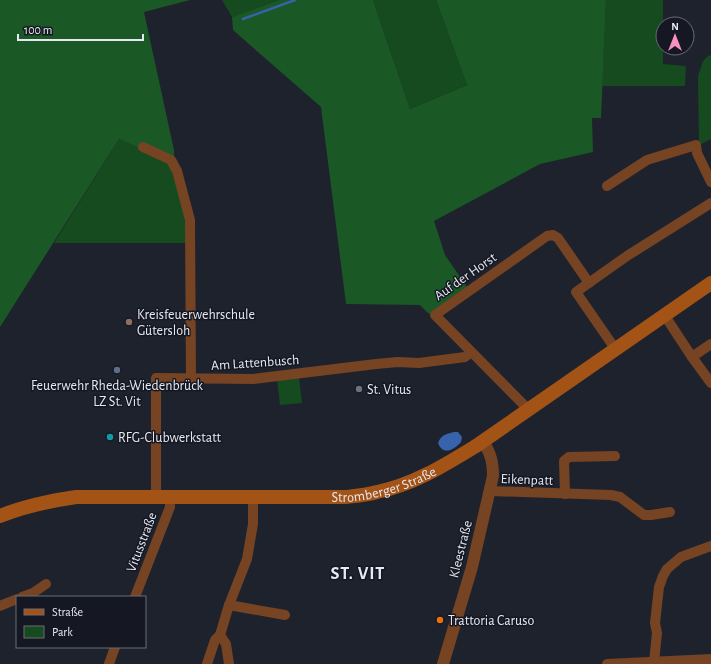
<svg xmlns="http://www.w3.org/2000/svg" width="711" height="664" font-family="'Alegreya Sans',sans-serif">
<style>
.green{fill:#154b1f}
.forest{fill:#1a5826}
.water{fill:#3763ac}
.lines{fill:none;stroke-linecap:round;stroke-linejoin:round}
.stream{stroke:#3763ac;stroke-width:2.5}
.minor{stroke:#764323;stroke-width:10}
.tertiary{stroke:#764323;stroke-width:12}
.secondary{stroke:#a45317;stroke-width:14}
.education-dot{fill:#8d6e63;stroke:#151823;stroke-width:1.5}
.service-dot{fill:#5c6f8a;stroke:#151823;stroke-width:1.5}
.worship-dot{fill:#6b7280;stroke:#151823;stroke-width:1.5}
.culture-dot{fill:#0f9aa8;stroke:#151823;stroke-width:1.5}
.food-dot{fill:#e8710a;stroke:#151823;stroke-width:1.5}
.labels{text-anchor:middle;stroke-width:3;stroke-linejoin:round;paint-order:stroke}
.street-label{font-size:14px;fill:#e6e9f1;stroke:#151823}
.poi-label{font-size:14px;fill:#e6e9f1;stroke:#151823;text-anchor:start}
.district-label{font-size:18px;font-weight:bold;letter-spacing:1px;fill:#e6e9f1;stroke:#151823}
</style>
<rect width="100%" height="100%" fill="#1e222d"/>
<g class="green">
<path d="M 222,0 L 279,0 L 232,17 Z"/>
<path d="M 373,0 L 436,0 L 467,85 L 410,109 Z"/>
<path d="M 606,0 L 663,0 L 663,64 L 686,66 L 685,86 L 602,86 Z"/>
<path d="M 711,55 L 711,139 L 699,145 L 698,76 L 703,61 L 708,56 Z"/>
<path d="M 119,139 L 169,162 L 187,222 L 187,243 L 54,243 Z"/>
<path d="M 299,377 L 302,403 L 280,405 L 277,379 Z"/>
</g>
<g class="forest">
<path d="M 0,0 L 190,0 L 144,12 L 174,150 L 174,171 L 169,162 L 119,139 L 0,327 Z"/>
<path d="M 279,0 L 373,0 L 410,109 L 467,85 L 436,0 L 606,0 L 601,118 L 592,118 L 593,152 L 540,164 L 434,221 L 445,255 L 467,287 L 429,314 L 420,305 L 346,304 L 321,107 L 233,30 L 232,17 Z"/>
</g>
<path class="water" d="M 454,432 L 458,432 L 462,437 L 461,442 C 454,450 443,456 438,443 C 441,435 446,434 454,432 Z"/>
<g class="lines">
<path class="stream" d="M 243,19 L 295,0"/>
<g class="minor">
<path d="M 143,147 L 171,160 L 177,171 L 190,220 L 191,379"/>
<path d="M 607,186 L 647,160 L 696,145 L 697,153 L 711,182"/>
<path d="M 665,316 L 692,357 L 711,383"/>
<path d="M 616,350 L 576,292 L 627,256 L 711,203"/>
<path d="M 692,357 L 711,344"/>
<path d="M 529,410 L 435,315 L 547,236 L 553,235 L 558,238 L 589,283"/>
<path d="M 490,491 L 611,495 L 620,497 L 644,515 L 651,515 L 670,512"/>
<path d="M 565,494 L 564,461 L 569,457 L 615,456"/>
<path d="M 156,497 L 156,378 L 253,379 L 376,364 L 398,362 L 419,363 L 465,357 L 471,352"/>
<path d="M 22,597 L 33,593 L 46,584"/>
<path d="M 135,597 L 170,507 L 170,497"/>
<path d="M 229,605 L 285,615"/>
<path d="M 0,606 L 17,599"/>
<path d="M 220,635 L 226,644 L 229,664"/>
<path d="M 654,662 L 657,633 L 655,623 L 659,587 L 663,576 L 667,569 L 681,557 L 711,546"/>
<path d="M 109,664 L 115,647"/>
<path d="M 207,664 L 215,640 L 220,635 L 229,605 L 247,559 L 253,524 L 253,498"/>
<path d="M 607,664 L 711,659"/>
</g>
<path class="tertiary" d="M 443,664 L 472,567 L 493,476 C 493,463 491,453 483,442"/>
<path class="secondary" id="s1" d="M 0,516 C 25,506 49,501 76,497 L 346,497 C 356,496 367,495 377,492 C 413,485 445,465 476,446 L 711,283"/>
</g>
<circle class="education-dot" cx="129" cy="322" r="4"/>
<circle class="service-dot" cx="117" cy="370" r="4"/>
<circle class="worship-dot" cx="359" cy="389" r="4"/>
<circle class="culture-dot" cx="110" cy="437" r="4"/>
<circle class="food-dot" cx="440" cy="620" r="4"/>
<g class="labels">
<g class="street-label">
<text transform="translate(465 276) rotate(-35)" y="5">Auf der Horst</text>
<text transform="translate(255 362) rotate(-4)" y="5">Am Lattenbusch</text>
<text transform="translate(527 479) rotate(2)" y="5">Eikenpatt</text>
<text dy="5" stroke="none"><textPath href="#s1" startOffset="388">Stromberger Straße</textPath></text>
<text transform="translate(141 542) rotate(-69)" y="5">Vitusstraße</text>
<text transform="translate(460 549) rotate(-76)" y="5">Kleestraße</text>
</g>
<g class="poi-label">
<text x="137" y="319">Kreisfeuerwehrschule<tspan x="137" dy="16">Gütersloh</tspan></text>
<text x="117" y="390" text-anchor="middle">Feuerwehr Rheda-Wiedenbrück<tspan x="117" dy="16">LZ St. Vit</tspan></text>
<text x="367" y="394">St. Vitus</text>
<text x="118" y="442">RFG-Clubwerkstatt</text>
<text x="448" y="625">Trattoria Caruso</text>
</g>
<g class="district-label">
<text x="358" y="579">ST. VIT</text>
</g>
</g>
<rect x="16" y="596" width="130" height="52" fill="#151823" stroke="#696c75"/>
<rect x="24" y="609" width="20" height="6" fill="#a45317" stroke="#696c75"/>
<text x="52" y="616" font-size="12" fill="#e6e9f1">Straße</text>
<rect x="24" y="626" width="20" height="12" fill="#154b1f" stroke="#696c75"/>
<text x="52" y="636" font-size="12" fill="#e6e9f1">Park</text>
<g transform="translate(675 36)"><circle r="19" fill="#151823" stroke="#696c75"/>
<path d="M0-3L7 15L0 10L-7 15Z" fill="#fc8fc2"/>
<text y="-6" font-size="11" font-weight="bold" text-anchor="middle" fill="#e6e9f1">N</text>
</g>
<path d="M18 34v6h125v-6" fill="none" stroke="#e6e9f1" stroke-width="2"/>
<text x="24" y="34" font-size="12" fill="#e6e9f1" stroke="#151823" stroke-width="3" paint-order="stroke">100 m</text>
</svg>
